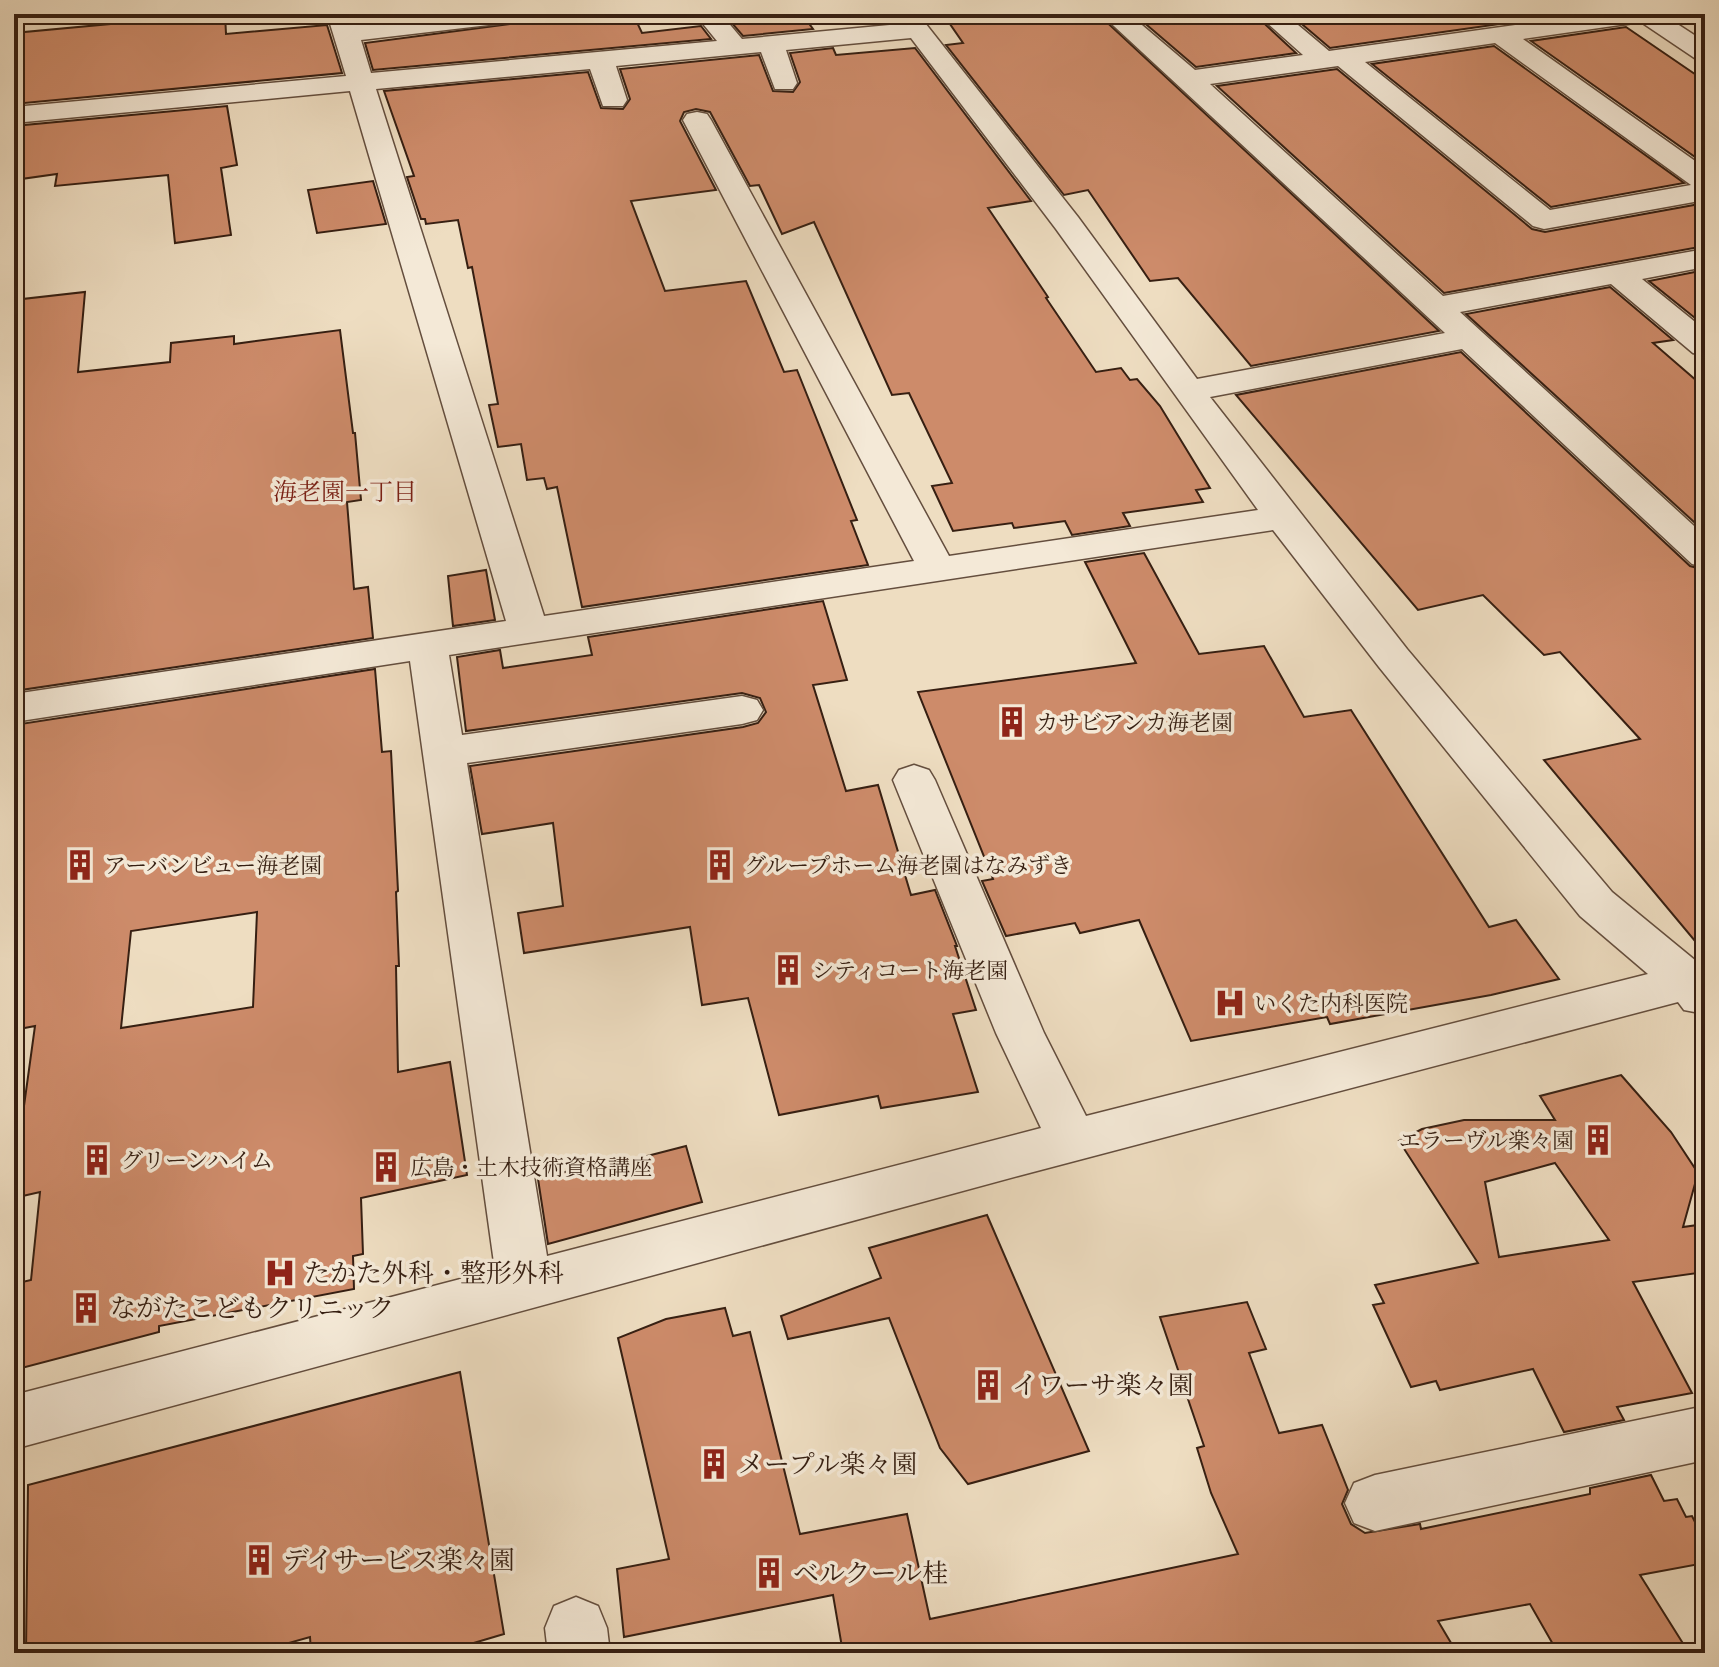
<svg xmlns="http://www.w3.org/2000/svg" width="1719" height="1667" font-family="'IM FELL French Canon','Noto Serif JP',serif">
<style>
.building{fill:#cd8b6a;stroke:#361f12;stroke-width:2;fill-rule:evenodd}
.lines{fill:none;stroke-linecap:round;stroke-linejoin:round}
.minor-casing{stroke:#644e3e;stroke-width:3}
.minor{fill:#f4e9d7;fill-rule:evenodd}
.labels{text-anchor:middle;stroke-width:7;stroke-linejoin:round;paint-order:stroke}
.poi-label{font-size:22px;fill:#361f12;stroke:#f4e9d7;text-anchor:start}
.neighbourhood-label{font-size:24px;fill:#7a1f14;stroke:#f4e9d7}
.near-poi-label{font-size:26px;fill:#361f12;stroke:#f4e9d7;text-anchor:start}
</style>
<rect width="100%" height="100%" fill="#eeddc1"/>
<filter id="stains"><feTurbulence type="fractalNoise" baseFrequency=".0025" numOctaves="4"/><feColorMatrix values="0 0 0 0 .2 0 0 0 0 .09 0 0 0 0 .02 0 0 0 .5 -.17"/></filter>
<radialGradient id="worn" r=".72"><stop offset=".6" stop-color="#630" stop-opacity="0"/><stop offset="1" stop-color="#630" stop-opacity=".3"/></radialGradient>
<g class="building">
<path d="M 165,14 L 225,14 L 226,34 L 327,25 L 342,73 L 14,104 L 14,33 L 164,19 Z"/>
<path d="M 586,14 L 633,14 L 642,33 L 701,26 L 711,39 L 373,70 L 365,43 Z"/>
<path d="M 793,14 L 802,14 L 813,29 L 743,36 L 731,22 Z"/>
<path d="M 1051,14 L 1098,14 L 1439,331 L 1251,366 L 1178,278 L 1150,281 L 1088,190 L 1064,195 L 946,45 L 963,43 L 950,24 Z"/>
<path d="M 1134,14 L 1254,14 L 1296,53 L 1196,67 Z"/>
<path d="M 1290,14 L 1571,14 L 1330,48 Z"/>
<path d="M 1626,27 L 1705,81 L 1705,164 L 1531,41 Z"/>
<path d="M 1494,46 L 1684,183 L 1551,207 L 1372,64 Z"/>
<path d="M 833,48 L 836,55 L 915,48 L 1031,201 L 988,208 L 1048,297 L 1046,298 L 1096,372 L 1121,368 L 1130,380 L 1137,379 L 1160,406 L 1210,488 L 1196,490 L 1203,502 L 1123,513 L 1130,526 L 1072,535 L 1065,521 L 1014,528 L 1012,523 L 953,531 L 932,486 L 952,483 L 909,393 L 892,395 L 814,222 L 782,234 L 759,185 L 750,186 L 710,112 L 696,109 L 684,112 L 680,121 L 716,190 L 631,201 L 665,291 L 746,281 L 784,372 L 797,370 L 857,520 L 851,521 L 868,565 L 582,607 L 557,487 L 547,489 L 544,478 L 527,480 L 521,444 L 498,447 L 489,405 L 498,404 L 472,267 L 468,268 L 458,220 L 426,224 L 425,219 L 421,219 L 407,177 L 414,176 L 384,91 L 588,72 L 601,108 L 623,109 L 630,99 L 620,69 L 759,55 L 773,91 L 793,92 L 800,82 L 790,53 Z"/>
<path d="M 1337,69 L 1532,229 L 1545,232 L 1705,203 L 1705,246 L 1444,293 L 1217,86 Z"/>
<path d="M 227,106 L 237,165 L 221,168 L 231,235 L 175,243 L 168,175 L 55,186 L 57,174 L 14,180 L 14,126 Z"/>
<path d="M 373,181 L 386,224 L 317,233 L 308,190 Z"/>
<path d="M 1705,270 L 1705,326 L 1649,281 Z"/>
<path d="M 1610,287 L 1673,340 L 1653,343 L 1705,388 L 1705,532 L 1466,314 Z"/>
<path d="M 85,292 L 78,372 L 170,362 L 171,343 L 234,336 L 234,344 L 340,330 L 353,433 L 355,433 L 361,500 L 347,502 L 354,589 L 368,587 L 373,638 L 14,691 L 14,300 Z"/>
<path d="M 1461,352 L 1690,566 L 1705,570 L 1705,953 L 1544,760 L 1640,739 L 1560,652 L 1544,655 L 1483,595 L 1418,610 L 1236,395 Z"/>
<path d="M 1144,553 L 1199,654 L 1264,646 L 1304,717 L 1351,710 L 1489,927 L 1516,920 L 1559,979 L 1491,995 L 1330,1024 L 1327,1017 L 1191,1041 L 1139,920 L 1080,933 L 1075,923 L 1006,936 L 982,881 L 993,879 L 918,692 L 1136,663 L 1085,562 Z"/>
<path d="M 486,570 L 495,620 L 453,626 L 448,576 Z"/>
<path d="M 823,601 L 847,680 L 813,685 L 846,791 L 878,785 L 911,895 L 935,890 L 957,946 L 955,946 L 976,1010 L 953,1014 L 978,1092 L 881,1108 L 878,1096 L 779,1115 L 748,998 L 702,1005 L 690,927 L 524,953 L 518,913 L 563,906 L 553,823 L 482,834 L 470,766 L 743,727 L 758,723 L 766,712 L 760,698 L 742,693 L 466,731 L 457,657 L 500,650 L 503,668 L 592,655 L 588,637 Z"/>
<path d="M 375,669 L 382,752 L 391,751 L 398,891 L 396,892 L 399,966 L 396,966 L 398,1072 L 450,1062 L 467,1175 L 361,1198 L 363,1254 L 353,1256 L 354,1289 L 159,1326 L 159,1332 L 14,1370 L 14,1284 L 31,1280 L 40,1192 L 14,1198 L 14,1136 L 20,1135 L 35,1026 L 14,1030 L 14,725 ZM 257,912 L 253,1007 L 121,1028 L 131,931 Z"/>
<path d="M 1621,1075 L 1671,1132 L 1698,1173 L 1683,1227 L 1705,1224 L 1705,1272 L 1633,1282 L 1692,1393 L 1617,1407 L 1624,1420 L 1564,1432 L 1533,1369 L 1440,1390 L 1436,1381 L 1411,1387 L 1373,1305 L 1384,1303 L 1375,1285 L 1478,1263 L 1399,1141 L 1422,1129 L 1464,1120 L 1555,1120 L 1540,1096 ZM 1555,1163 L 1609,1240 L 1499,1257 L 1485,1182 Z"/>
<path d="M 686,1146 L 702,1202 L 548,1244 L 538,1179 L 588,1166 L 589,1171 Z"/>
<path d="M 987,1215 L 1089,1451 L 968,1484 L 940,1448 L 889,1318 L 788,1339 L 781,1316 L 881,1278 L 869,1248 Z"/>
<path d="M 1247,1302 L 1266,1349 L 1249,1353 L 1279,1433 L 1322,1425 L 1348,1490 L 1342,1504 L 1351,1524 L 1365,1533 L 1420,1524 L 1421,1529 L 1590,1494 L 1590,1488 L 1651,1475 L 1664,1501 L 1677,1499 L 1686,1517 L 1692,1516 L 1705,1542 L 1705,1563 L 1640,1575 L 1689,1653 L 1558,1653 L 1530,1604 L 1438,1621 L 1457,1653 L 843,1653 L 833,1595 L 624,1637 L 617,1569 L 669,1559 L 618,1338 L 666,1319 L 725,1308 L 733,1336 L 750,1332 L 800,1534 L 907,1514 L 930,1619 L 1238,1554 L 1211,1493 L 1197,1448 L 1204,1446 L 1160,1317 Z"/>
<path d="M 460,1372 L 504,1634 L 440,1653 L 311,1653 L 310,1637 L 253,1653 L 26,1653 L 28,1485 Z"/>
</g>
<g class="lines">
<defs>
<g id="minor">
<path d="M 327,14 L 353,14 L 356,25 L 451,14 L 528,14 L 524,19 L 515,22 L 361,40 L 371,73 L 717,41 L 695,14 L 721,14 L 742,39 L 900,24 L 892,14 L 918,14 L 1078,217 L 1197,379 L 1445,333 L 1101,14 L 1129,14 L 1195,70 L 1303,55 L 1257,14 L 1285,14 L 1329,51 L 1593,14 L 1662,14 L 1705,42 L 1705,61 L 1696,59 L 1641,22 L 1523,39 L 1705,168 L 1705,200 L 1544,229 L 1533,226 L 1338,66 L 1210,84 L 1443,296 L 1705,249 L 1705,267 L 1642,279 L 1705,330 L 1705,356 L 1693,353 L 1611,284 L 1460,312 L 1705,536 L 1705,567 L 1692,564 L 1462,349 L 1210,397 L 1407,649 L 1612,892 L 1696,961 L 1705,959 L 1705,1014 L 1684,1010 L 1678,1002 L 1018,1176 L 14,1449 L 14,1395 L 495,1270 L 410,661 L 14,722 L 14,694 L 506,621 L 350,91 L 14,123 L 14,107 L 346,76 ZM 911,38 L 1056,229 L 1258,510 L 949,556 L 711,120 L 707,114 L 697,112 L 687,114 L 683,120 L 914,561 L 544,616 L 376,89 L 590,69 L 603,106 L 623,106 L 627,100 L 616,66 L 761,52 L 775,89 L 793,89 L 797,83 L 786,50 ZM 1495,43 L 1691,185 L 1550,210 L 1365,62 ZM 1273,530 L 1379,667 L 1580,916 L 1648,974 L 1086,1116 L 1044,1033 L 935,780 L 929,770 L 914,765 L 899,770 L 893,780 L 996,1033 L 1041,1128 L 547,1256 L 467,763 L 742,724 L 757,720 L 763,710 L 757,700 L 742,696 L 462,735 L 449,655 Z"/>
<path d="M 1705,1406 L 1705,1460 L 1375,1531 L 1354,1523 L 1345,1503 L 1354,1483 L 1375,1475 Z"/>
<path d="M 576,1597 L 598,1606 L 607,1628 L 610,1653 L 548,1653 L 545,1628 L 554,1606 Z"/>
</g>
</defs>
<use href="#minor" class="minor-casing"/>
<use href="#minor" class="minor"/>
</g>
<defs>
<symbol id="building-bare" viewBox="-9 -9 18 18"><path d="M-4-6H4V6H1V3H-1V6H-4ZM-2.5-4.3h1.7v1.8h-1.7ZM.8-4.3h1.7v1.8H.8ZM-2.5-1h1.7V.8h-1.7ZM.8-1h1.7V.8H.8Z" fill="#8f2418" stroke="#f4e9d7" stroke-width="2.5" paint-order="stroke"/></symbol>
<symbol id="hospital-bare" viewBox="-9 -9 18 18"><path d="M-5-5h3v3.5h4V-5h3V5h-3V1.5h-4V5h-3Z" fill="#8f2418" stroke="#f4e9d7" stroke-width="2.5" paint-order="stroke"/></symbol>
</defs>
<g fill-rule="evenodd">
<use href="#building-bare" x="990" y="700" width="44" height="44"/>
<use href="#building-bare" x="58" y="843" width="44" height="44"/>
<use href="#building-bare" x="698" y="843" width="44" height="44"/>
<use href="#building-bare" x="766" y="948" width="44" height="44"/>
<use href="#hospital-bare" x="1208" y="981" width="44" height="44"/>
<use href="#building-bare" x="1576" y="1118" width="44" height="44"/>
<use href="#building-bare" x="75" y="1138" width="44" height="44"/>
<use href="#building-bare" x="364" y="1145" width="44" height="44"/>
<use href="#hospital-bare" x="258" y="1251" width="44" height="44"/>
<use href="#building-bare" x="64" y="1286" width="44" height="44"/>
<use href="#building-bare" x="966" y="1363" width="44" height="44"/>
<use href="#building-bare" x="692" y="1442" width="44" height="44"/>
<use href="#building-bare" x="237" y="1538" width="44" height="44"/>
<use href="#building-bare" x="747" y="1551" width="44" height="44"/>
</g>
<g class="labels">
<g class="poi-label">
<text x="1036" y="730">カサビアンカ海老園</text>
<text x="104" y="873">アーバンビュー海老園</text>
<text x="744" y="873">グループホーム海老園はなみずき</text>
<text x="812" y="978">シティコート海老園</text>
<text x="1254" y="1011">いくた内科医院</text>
<text x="1574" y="1148" text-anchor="end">エラーヴル楽々園</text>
<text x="121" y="1168">グリーンハイム</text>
<text x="410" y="1175">広島・土木技術資格講座</text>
</g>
<g class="neighbourhood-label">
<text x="345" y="500">海老園一丁目</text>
</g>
<g class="near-poi-label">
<text x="304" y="1282">たかた外科・整形外科</text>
<text x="110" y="1317">ながたこどもクリニック</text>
<text x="1012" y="1394">イワーサ楽々園</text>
<text x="738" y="1473">メープル楽々園</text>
<text x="283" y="1569">デイサービス楽々園</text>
<text x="793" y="1582">ベルクール桂</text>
</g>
</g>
<rect width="1719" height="1667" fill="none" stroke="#eeddc1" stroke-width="48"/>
<rect x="16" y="16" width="1687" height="1635" fill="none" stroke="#361f12" stroke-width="4"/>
<rect x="24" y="24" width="1671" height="1619" fill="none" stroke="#361f12" stroke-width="2"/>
<rect width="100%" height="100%" filter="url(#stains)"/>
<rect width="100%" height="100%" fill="url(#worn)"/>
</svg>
